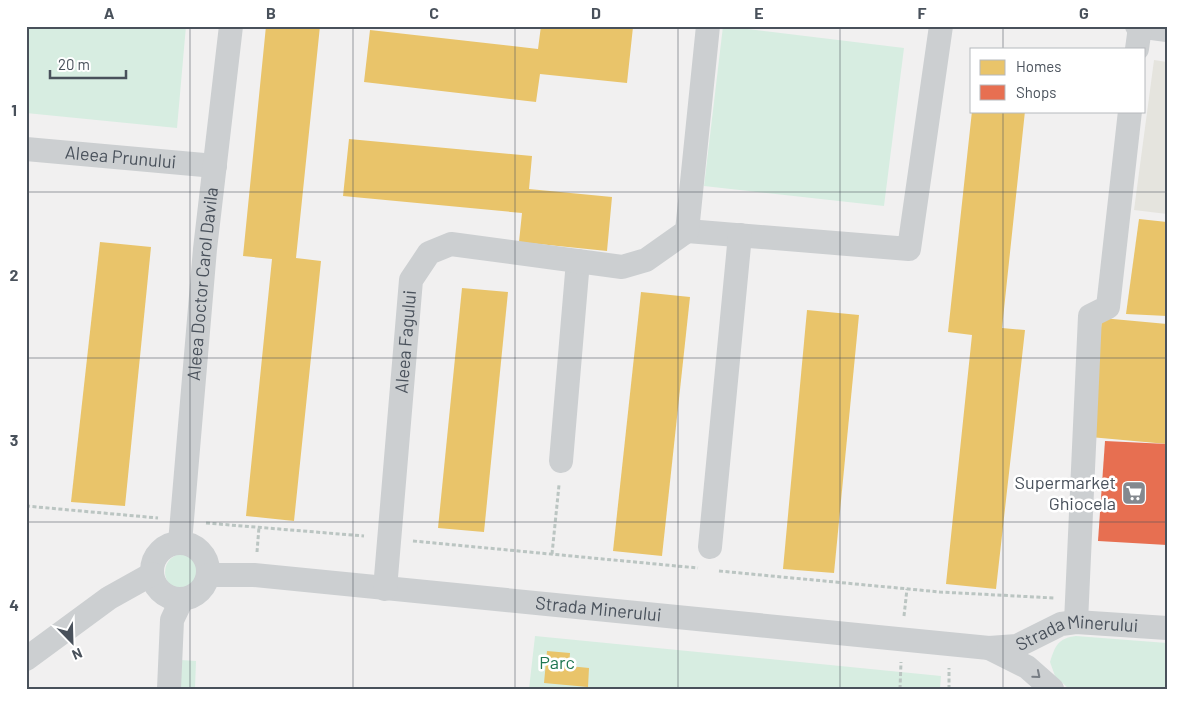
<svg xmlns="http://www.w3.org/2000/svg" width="1193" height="715" font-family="Barlow,sans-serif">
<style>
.commercial{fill:#e5e4de}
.green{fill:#d7ede1}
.homes{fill:#e9c46a}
.shops{fill:#e76f51}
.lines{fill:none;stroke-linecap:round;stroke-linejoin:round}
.path{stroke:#bbc5c2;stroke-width:3;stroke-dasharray:4 2.5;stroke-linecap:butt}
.street{stroke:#cccfd1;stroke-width:24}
.oneway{stroke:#777d84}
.grid{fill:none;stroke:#49515b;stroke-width:1;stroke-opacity:0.55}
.labels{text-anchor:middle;stroke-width:5;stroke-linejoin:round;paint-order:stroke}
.street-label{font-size:18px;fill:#49515b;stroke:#fff}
.poi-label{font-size:18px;fill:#49515b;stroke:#fff;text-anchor:end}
.park-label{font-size:18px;fill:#207751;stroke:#fff}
.neatline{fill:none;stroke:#49515b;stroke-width:2}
.grid-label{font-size:16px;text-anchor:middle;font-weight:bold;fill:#49515b}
</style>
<rect width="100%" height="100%" fill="#f1f0f0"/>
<path class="commercial" d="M 1154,60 L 1167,62 L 1167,214 L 1134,210 Z"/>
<g class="green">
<path d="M 26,26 L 186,26 L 177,128 L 26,113 Z"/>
<path d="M 723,26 L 904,48 L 884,206 L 704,186 Z"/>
<circle cx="183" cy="572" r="18"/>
<path d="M 535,636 L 941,676 L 940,689 L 529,689 Z"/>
<path d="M 1076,636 L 1167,643 L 1167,689 L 1069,689 L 1055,676 L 1050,662 C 1055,646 1058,638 1076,636 Z"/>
<path d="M 181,660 L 196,661 L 195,689 L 180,689 Z"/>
</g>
<g class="homes">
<path d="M 266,26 L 320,26 L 296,258 L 321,261 L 294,521 L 246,516 L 272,259 L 243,256 Z"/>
<path d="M 541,26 L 633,27 L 627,83 L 540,74 L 536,102 L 364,82 L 370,30 L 538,49 Z"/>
<path d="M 972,111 L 1025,111 L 1002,328 L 1025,330 L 996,589 L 946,584 L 972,335 L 948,332 Z"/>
<path d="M 349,139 L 532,156 L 529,189 L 612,197 L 607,251 L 519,242 L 522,213 L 343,196 Z"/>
<path d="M 1139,219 L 1167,222 L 1167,316 L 1126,314 Z"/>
<path d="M 100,242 L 151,247 L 125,506 L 71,502 Z"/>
<path d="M 462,288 L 508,292 L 484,532 L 438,528 Z"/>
<path d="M 641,292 L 690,297 L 662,556 L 613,551 Z"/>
<path d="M 807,310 L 859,315 L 834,573 L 783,569 Z"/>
<path d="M 1102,318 L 1167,324 L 1167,444 L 1090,437 Z"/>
<path d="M 547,651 L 570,653 L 569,666 L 589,668 L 588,687 L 544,683 Z"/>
</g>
<path class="shops" d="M 1105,441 L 1167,444 L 1167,545 L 1098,541 Z"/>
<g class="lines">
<g class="path">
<path d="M 26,506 L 158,518"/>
<path d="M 206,523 L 364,536"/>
<path d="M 413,541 L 698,568"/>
<path d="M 257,552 L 259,527"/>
<path d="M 552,554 L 559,485"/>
<path d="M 719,571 L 940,592 L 1054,598"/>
<path d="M 904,616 L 907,589"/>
<path d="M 900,689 L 901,662"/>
<path d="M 949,689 L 949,668"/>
</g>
<g class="street">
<path d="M 1137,26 L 1167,30"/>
<path d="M 1137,49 L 1140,27"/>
<path id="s1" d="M 26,149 L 215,166"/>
<path d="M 687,231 L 909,249 L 941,26"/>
<path d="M 561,461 L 578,261"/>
<circle cx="180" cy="571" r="28"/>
<path id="s2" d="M 180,543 L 205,249 L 231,26"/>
<path d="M 710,547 L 740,235"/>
<path id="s3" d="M 209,575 L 254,575 L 989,648 L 1017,646 L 1061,624 L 1076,622 L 1167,628"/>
<path id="s4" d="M 385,589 L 411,280 L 429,253 L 451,244 L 622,267 L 646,260 L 687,231 L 708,26"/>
<path d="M 1076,622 L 1090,316 L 1108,307 L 1130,111"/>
<path d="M 989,648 L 1027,667 L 1052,689"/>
<path d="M 26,659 L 109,598 L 152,574"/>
<path d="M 169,689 L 172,620 L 182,599"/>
</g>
</g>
<defs><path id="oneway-chevron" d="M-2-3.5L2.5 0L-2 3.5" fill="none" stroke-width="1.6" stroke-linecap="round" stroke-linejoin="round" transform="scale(1.25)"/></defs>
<use class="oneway" href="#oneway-chevron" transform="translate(1037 675) rotate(40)"/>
<path class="grid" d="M 190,26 L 190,689M 353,26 L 353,689M 515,26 L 515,689M 678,26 L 678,689M 840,26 L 840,689M 1003,26 L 1003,49M 1003,111 L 1003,689M 26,192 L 1167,192M 26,358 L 1167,358M 26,522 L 1167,522"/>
<defs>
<symbol id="supermarket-square" viewBox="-11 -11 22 22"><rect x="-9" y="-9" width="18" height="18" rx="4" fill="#84898f" stroke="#fff"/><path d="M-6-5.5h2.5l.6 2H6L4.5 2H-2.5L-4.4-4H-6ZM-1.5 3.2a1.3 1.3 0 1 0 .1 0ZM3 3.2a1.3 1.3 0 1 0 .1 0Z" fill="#fff"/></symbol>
</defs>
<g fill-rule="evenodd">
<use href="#supermarket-square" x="1120" y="479" width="28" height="28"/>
</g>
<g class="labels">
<g class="street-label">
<text dy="6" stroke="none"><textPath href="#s1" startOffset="95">Aleea Prunului</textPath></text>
<text dy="6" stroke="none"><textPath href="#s2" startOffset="260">Aleea Doctor Carol Davila</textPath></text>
<text dy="6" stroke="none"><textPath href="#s4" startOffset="248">Aleea Fagului</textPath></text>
<text dy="6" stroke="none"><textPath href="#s3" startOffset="391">Strada Minerului</textPath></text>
<text dy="6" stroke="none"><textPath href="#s3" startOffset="875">Strada Minerului</textPath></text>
</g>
<g class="poi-label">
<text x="1116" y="489">Supermarket<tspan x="1116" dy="21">Ghiocela</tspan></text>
</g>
<g class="park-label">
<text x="557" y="669">Parc</text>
</g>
</g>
<rect width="1193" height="715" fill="none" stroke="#ffffff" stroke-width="55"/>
<rect x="970" y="48" width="175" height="65" fill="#ffffff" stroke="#b6b9bd"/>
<rect x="980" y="60" width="25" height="15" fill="#e9c46a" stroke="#b6b9bd"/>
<text x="1016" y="72" font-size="15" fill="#49515b">Homes</text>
<rect x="980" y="85" width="25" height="15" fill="#e76f51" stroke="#b6b9bd"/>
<text x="1016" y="98" font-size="15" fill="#49515b">Shops</text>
<g transform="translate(72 642) rotate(157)" stroke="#ffffff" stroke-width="4" paint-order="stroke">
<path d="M0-4L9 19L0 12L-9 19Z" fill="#49515b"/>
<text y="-8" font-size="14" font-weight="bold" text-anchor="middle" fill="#49515b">N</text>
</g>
<path d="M50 70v8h76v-8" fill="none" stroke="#49515b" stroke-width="2.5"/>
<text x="58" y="70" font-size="15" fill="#49515b" stroke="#ffffff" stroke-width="4" paint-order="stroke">20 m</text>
<rect x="28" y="28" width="1138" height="660" class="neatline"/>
<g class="grid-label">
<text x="109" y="19">A</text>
<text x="271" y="19">B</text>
<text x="434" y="19">C</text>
<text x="596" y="19">D</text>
<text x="759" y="19">E</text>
<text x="922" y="19">F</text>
<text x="1084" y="19">G</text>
<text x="14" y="116">1</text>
<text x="14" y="281">2</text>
<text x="14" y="446">3</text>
<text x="14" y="611">4</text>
</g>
</svg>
